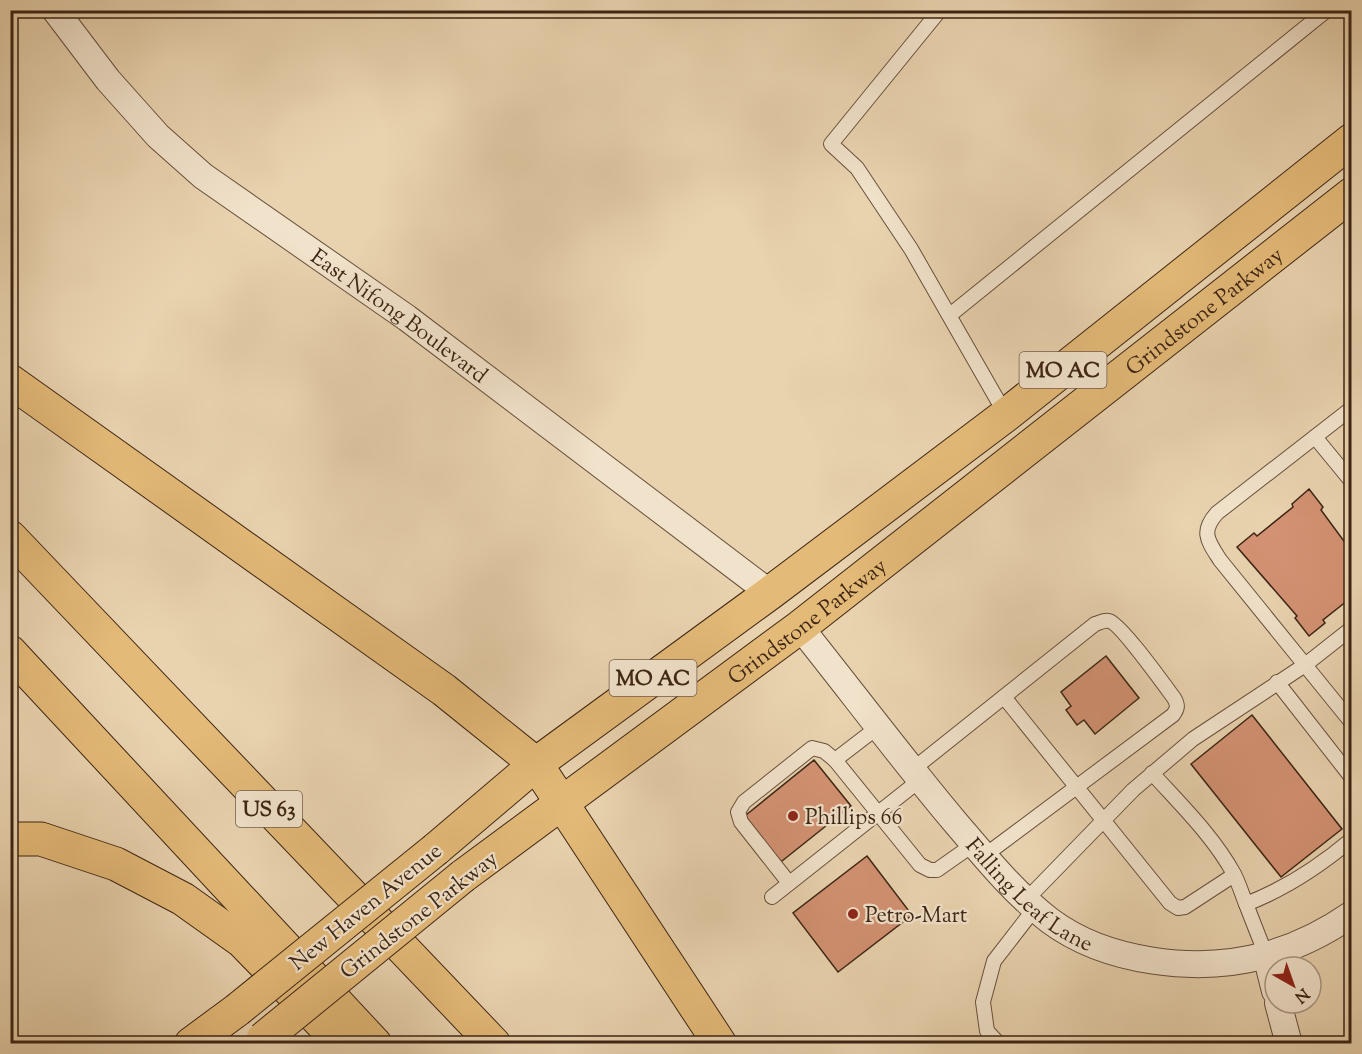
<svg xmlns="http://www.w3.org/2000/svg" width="1362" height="1054" font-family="'Sorts Mill Goudy',serif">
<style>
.building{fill:#d39273;stroke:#3d2515;stroke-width:1.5}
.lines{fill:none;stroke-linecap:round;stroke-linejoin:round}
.lane-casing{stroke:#68503c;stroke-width:16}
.street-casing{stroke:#68503c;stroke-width:28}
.primary-casing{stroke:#3d2515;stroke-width:35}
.highway-casing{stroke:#3d2515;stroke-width:35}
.lane{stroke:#f1e2cb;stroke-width:14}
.street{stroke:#f1e2cb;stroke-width:26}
.primary{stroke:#e4ba78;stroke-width:33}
.highway{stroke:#e4ba78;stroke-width:33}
.primary-bridge-casing{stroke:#3d2515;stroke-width:35;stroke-linecap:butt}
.primary-bridge{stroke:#e4ba78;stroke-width:33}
.poi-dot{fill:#8f2418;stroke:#f1e2cb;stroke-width:2}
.labels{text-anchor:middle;stroke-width:4.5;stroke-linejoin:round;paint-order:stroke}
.shield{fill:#f1e2cb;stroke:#735e4c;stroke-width:1.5}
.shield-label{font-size:21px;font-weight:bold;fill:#3d2515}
.street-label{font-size:22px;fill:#3d2515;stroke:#f1e2cb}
.poi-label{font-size:22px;fill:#3d2515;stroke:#f1e2cb;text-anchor:start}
</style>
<rect width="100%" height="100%" fill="#e9d3af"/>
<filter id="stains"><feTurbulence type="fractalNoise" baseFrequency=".00333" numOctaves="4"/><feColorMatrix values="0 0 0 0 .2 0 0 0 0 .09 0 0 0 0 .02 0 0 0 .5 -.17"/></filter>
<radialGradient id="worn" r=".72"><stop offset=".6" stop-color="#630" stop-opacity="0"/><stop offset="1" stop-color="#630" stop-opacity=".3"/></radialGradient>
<g class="building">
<path d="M 1309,489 L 1323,507 L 1321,510 L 1352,552 L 1352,597 L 1323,620 L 1325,623 L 1309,636 L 1295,618 L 1297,616 L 1237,547 L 1254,533 L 1257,536 L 1293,507 L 1292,504 Z"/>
<path d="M 1106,656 L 1139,698 L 1095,734 L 1084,720 L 1077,725 L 1066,710 L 1071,706 L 1061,692 Z"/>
<path d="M 1252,715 L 1342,829 L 1281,877 L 1191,764 Z"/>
<path d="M 814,760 L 851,806 L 777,865 L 741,819 Z"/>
<path d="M 867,856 L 912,915 L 838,972 L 793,913 Z"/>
</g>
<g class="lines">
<defs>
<g id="lane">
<path d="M 940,10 L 831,144 L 857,168 L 911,249 L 1006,415"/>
<path d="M 950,315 L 1327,10"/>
<path d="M 1352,408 L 1217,513 C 1200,532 1208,541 1220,560 L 1305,665 L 1352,628"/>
<path d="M 1315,437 L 1352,482"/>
<path d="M 1277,682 L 1352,778"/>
<path d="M 1004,697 L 1170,903 L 1178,908 L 1185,907 L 1234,875"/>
<path d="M 878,727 L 835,760 L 920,865 L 930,870 L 937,870 L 974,844"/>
<path d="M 912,770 L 1095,624 C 1099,623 1104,620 1109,621 C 1120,623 1165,686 1174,698 C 1178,705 1178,708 1173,715 L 984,856"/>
<path d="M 1152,773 C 1181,805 1213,836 1234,874 C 1239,884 1242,894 1246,904"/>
<path d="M 789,883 L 741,822 L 738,812 L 744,802 L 812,748 L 824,751 L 835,760"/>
<path d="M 772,897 L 920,780"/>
<path d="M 1025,901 L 1133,790 L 1193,739 L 1305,665 L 1352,723"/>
<path d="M 1266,955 L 1246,904 C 1285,889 1320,866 1352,839"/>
<path d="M 999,1044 L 987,1031 L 983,1002 L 994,961 L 1035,908"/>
</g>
<g id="street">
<path id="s1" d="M 55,10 L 108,80 L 158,136 L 203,176 L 407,318 L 770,593"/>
<path id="s2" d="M 800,627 C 852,692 902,759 955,822 C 985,857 1013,892 1049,920 C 1106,963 1198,974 1266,955 C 1296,947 1326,932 1352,914"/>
<path d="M 1266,955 L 1275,991"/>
<path d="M 1278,1003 L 1289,1044"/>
</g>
<g id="primary">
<path d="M 436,849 L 536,764 L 770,593 L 1006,415 L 1352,140"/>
<path id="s3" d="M 463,876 L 800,627 L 1352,194"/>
<path d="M 191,1044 L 237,1010"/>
</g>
<g id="highway">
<path d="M 10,381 L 444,690 L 536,764 L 720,1044"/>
<path d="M 10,537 L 494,1044"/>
<path d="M 10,652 L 375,1044"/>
<path d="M 10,839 L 41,839 L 116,864 L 183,899 L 242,941 L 342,1044"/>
</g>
</defs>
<use href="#lane" class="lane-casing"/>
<use href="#street" class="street-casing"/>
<use href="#primary" class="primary-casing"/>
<use href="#highway" class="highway-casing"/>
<use href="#lane" class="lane"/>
<use href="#street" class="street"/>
<use href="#primary" class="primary"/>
<use href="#highway" class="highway"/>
<defs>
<g id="primary-bridge">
<path d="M 237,1010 L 436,849"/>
<path d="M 263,1039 L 463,876"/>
</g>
</defs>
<use href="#primary-bridge" class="primary-bridge-casing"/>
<use href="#primary-bridge" class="primary-bridge"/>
</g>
<g class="poi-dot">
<circle cx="793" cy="816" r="6"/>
<circle cx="853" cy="914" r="6"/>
</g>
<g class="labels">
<g class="shield">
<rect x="1019.5" y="352" width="87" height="36" rx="4.5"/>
<rect x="609.5" y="660" width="87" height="36" rx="4.5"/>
<rect x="236" y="791" width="66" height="36" rx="4.5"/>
</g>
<g class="shield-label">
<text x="1063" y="377">MO AC</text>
<text x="653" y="685">MO AC</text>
<text x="269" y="816">US 63</text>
</g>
<g class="street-label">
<text dy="8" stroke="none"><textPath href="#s3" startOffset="932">Grindstone Parkway</textPath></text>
<text dy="8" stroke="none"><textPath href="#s1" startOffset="464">East Nifong Boulevard</textPath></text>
<text dy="8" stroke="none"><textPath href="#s3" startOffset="428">Grindstone Parkway</textPath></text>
<text dy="8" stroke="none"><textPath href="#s2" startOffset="354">Falling Leaf Lane</textPath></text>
<text transform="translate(365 906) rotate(-39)" y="8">New Haven Avenue</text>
<text transform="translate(418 914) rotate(-38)" y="8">Grindstone Parkway</text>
</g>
<g class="poi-label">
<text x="805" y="824">Phillips 66</text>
<text x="865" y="922">Petro-Mart</text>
</g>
</g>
<rect width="1362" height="1054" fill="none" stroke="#e9d3af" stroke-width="36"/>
<rect x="12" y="12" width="1338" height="1030" fill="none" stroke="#3d2515" stroke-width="3"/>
<rect x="18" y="18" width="1326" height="1018" fill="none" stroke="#3d2515" stroke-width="1.5"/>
<g transform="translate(1293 985) rotate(140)"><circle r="28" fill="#f1e2cb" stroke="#a99682" stroke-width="1.5"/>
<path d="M0-4.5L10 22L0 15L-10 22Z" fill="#8f2418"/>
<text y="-9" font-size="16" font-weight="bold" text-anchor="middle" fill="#3d2515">N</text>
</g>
<rect width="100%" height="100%" filter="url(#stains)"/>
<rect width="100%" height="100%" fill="url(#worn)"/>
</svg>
